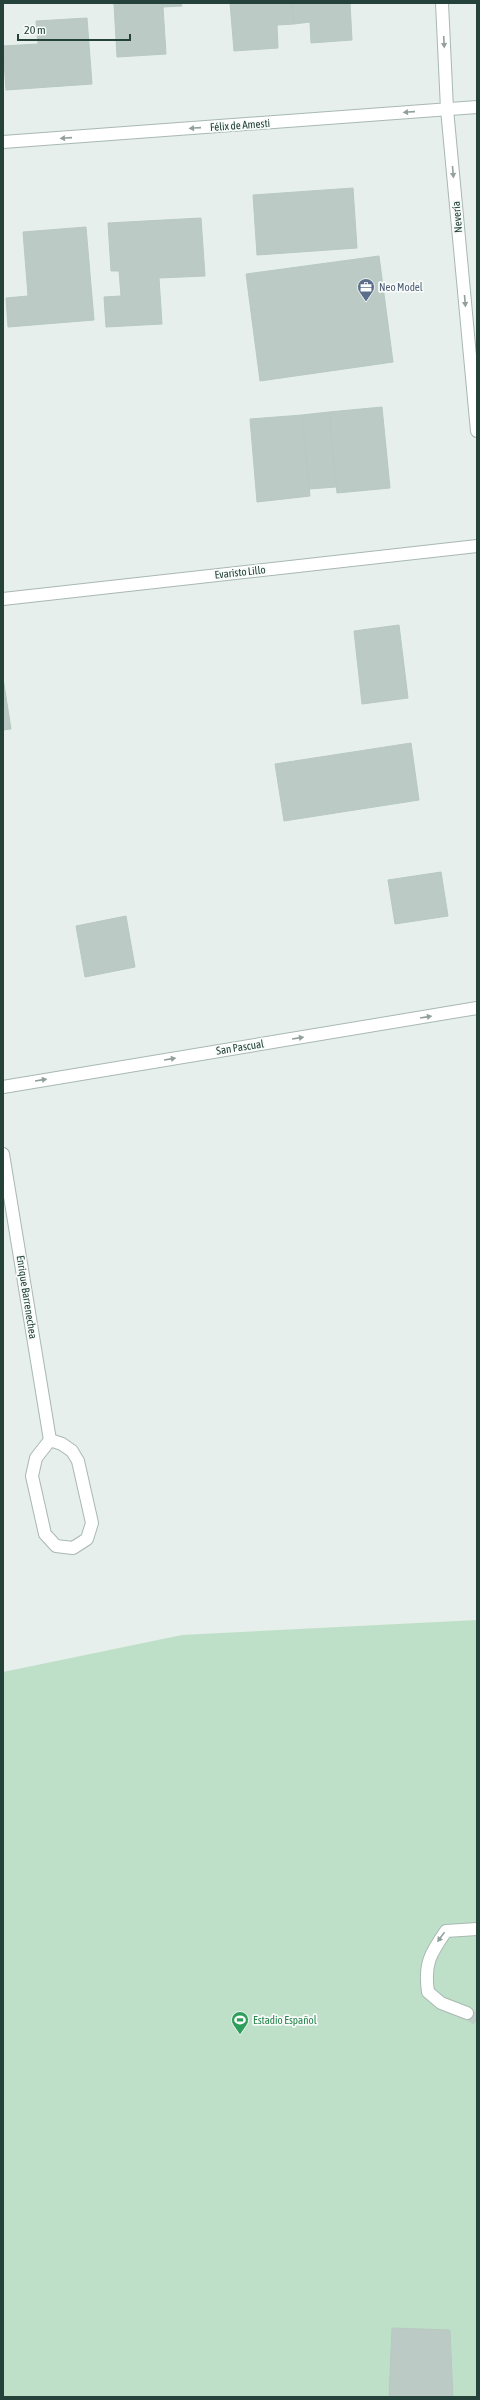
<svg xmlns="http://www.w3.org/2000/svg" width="480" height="2400" font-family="'Asap Condensed',sans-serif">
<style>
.green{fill:#bfe0c8}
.building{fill:#bbcac4;stroke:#b8c9c2}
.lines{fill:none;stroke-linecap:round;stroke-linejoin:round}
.minor-tunnel{stroke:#bfccc8;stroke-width:12;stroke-dasharray:12 6;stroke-linecap:butt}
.minor-casing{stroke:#a8b8b2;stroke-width:14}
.minor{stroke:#fff;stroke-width:12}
.oneway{fill:#92a09c}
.labels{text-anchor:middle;stroke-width:3.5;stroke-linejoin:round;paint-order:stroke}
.street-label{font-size:11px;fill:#24423a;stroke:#f7fbf9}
.service-label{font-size:11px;fill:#4e5e75;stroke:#f7fbf9;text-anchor:start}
.leisure-label{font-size:11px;fill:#27864d;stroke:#f7fbf9;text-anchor:start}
</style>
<rect width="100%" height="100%" fill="#e6efeb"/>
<path class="green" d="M 477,1620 L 477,2397 L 3,2397 L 3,1672 L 182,1635 Z"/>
<g class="building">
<path d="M 110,3 L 181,3 L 182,6 L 163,7 L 166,54 L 117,57 L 114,4 Z"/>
<path d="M 230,3 L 292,3 L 294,24 L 277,25 L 278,48 L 234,51 Z"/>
<path d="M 292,3 L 350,3 L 352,40 L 311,43 L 310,22 L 294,24 Z"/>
<path d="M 87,18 L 92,84 L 6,90 L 3,46 L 38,44 L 36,21 Z"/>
<path d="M 353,188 L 357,248 L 257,255 L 253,195 Z"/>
<path d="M 201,218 L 205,276 L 159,278 L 162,324 L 106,327 L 104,297 L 121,296 L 119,271 L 111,271 L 108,223 Z"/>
<path d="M 86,227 L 94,320 L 8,327 L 6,298 L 28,296 L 23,232 Z"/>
<path d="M 379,256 L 393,362 L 260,381 L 246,274 Z"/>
<path d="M 382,407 L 390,488 L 337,493 L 329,412 Z"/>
<path d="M 329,412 L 336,487 L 309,489 L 302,415 Z"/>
<path d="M 302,415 L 310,496 L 257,502 L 250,419 Z"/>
<path d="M 399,625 L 408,698 L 362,704 L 354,631 Z"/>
<path d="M 3,678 L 11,729 L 3,730 Z"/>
<path d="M 411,743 L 419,800 L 284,821 L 275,764 Z"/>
<path d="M 441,872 L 448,916 L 395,924 L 388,880 Z"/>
<path d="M 126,916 L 135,967 L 85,977 L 76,926 Z"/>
<path d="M 392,2328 L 450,2330 L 453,2397 L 389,2397 Z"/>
</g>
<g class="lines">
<path class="minor-tunnel" d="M 467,2013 L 477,2020"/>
<defs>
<g id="minor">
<path d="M 442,3 L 447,109 L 477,431"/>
<path d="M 3,142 L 477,107"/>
<path d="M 3,599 L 477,546"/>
<path d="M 3,1087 L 477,1008"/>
<path d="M 3,1154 L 50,1440"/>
<path d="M 50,1440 L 62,1444 L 72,1451 L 78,1461 L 92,1523 L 87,1539 L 73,1548 L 56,1546 L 45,1534 L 32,1476 L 36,1458 Z"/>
<path d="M 467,2013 L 441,2003 L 428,1992 C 424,1964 430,1954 446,1931 L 477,1929"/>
</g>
</defs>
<use href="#minor" class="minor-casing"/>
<use href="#minor" class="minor"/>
</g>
<defs><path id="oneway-solid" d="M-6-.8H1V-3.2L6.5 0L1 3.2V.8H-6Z"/></defs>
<g class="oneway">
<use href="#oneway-solid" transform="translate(444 42) rotate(87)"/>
<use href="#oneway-solid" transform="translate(409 112) rotate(176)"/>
<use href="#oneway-solid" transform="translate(195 128) rotate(176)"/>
<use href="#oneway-solid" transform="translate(66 138) rotate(176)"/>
<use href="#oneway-solid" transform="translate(453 172) rotate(85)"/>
<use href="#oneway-solid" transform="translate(465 301) rotate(85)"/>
<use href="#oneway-solid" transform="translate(426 1017) rotate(-9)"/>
<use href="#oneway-solid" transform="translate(298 1038) rotate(-9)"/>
<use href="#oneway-solid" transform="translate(170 1059) rotate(-9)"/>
<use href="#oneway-solid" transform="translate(41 1080) rotate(-9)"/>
<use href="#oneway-solid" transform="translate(441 1937) rotate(126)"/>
</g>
<defs>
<symbol id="office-pin" viewBox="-11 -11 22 30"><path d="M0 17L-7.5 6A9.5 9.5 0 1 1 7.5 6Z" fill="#5c6f8a" stroke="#f7fbf9"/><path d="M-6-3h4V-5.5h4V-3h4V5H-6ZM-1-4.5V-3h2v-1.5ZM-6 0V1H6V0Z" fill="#fff"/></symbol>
<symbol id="stadium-pin" viewBox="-11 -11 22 30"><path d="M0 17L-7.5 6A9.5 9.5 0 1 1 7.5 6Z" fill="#2e9e5b" stroke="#f7fbf9"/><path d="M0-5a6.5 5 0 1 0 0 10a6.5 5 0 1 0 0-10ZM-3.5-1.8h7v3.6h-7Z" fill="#fff"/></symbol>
</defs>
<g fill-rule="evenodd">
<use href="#office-pin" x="356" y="277" width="20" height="27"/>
<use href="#stadium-pin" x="230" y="2010" width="20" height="27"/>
</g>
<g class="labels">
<g class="street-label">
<text transform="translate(240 125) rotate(-4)" y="4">Félix de Amesti</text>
<text transform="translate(457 217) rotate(-95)" y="4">Nevería</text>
<text transform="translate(240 572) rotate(-6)" y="4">Evaristo Lillo</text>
<text transform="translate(240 1047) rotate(-9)" y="4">San Pascual</text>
<text transform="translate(27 1297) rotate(81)" y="4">Enrique Barrenechea</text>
</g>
<g class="service-label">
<text x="379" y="291">Neo Model</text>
</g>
<g class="leisure-label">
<text x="253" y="2024">Estadio Español</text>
</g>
</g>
<rect width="480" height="2400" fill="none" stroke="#24423a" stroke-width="8"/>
<path d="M18 34v6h112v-6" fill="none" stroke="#24423a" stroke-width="2"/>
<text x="24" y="34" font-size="12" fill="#24423a" stroke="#f7fbf9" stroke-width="3" paint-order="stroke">20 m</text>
</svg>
